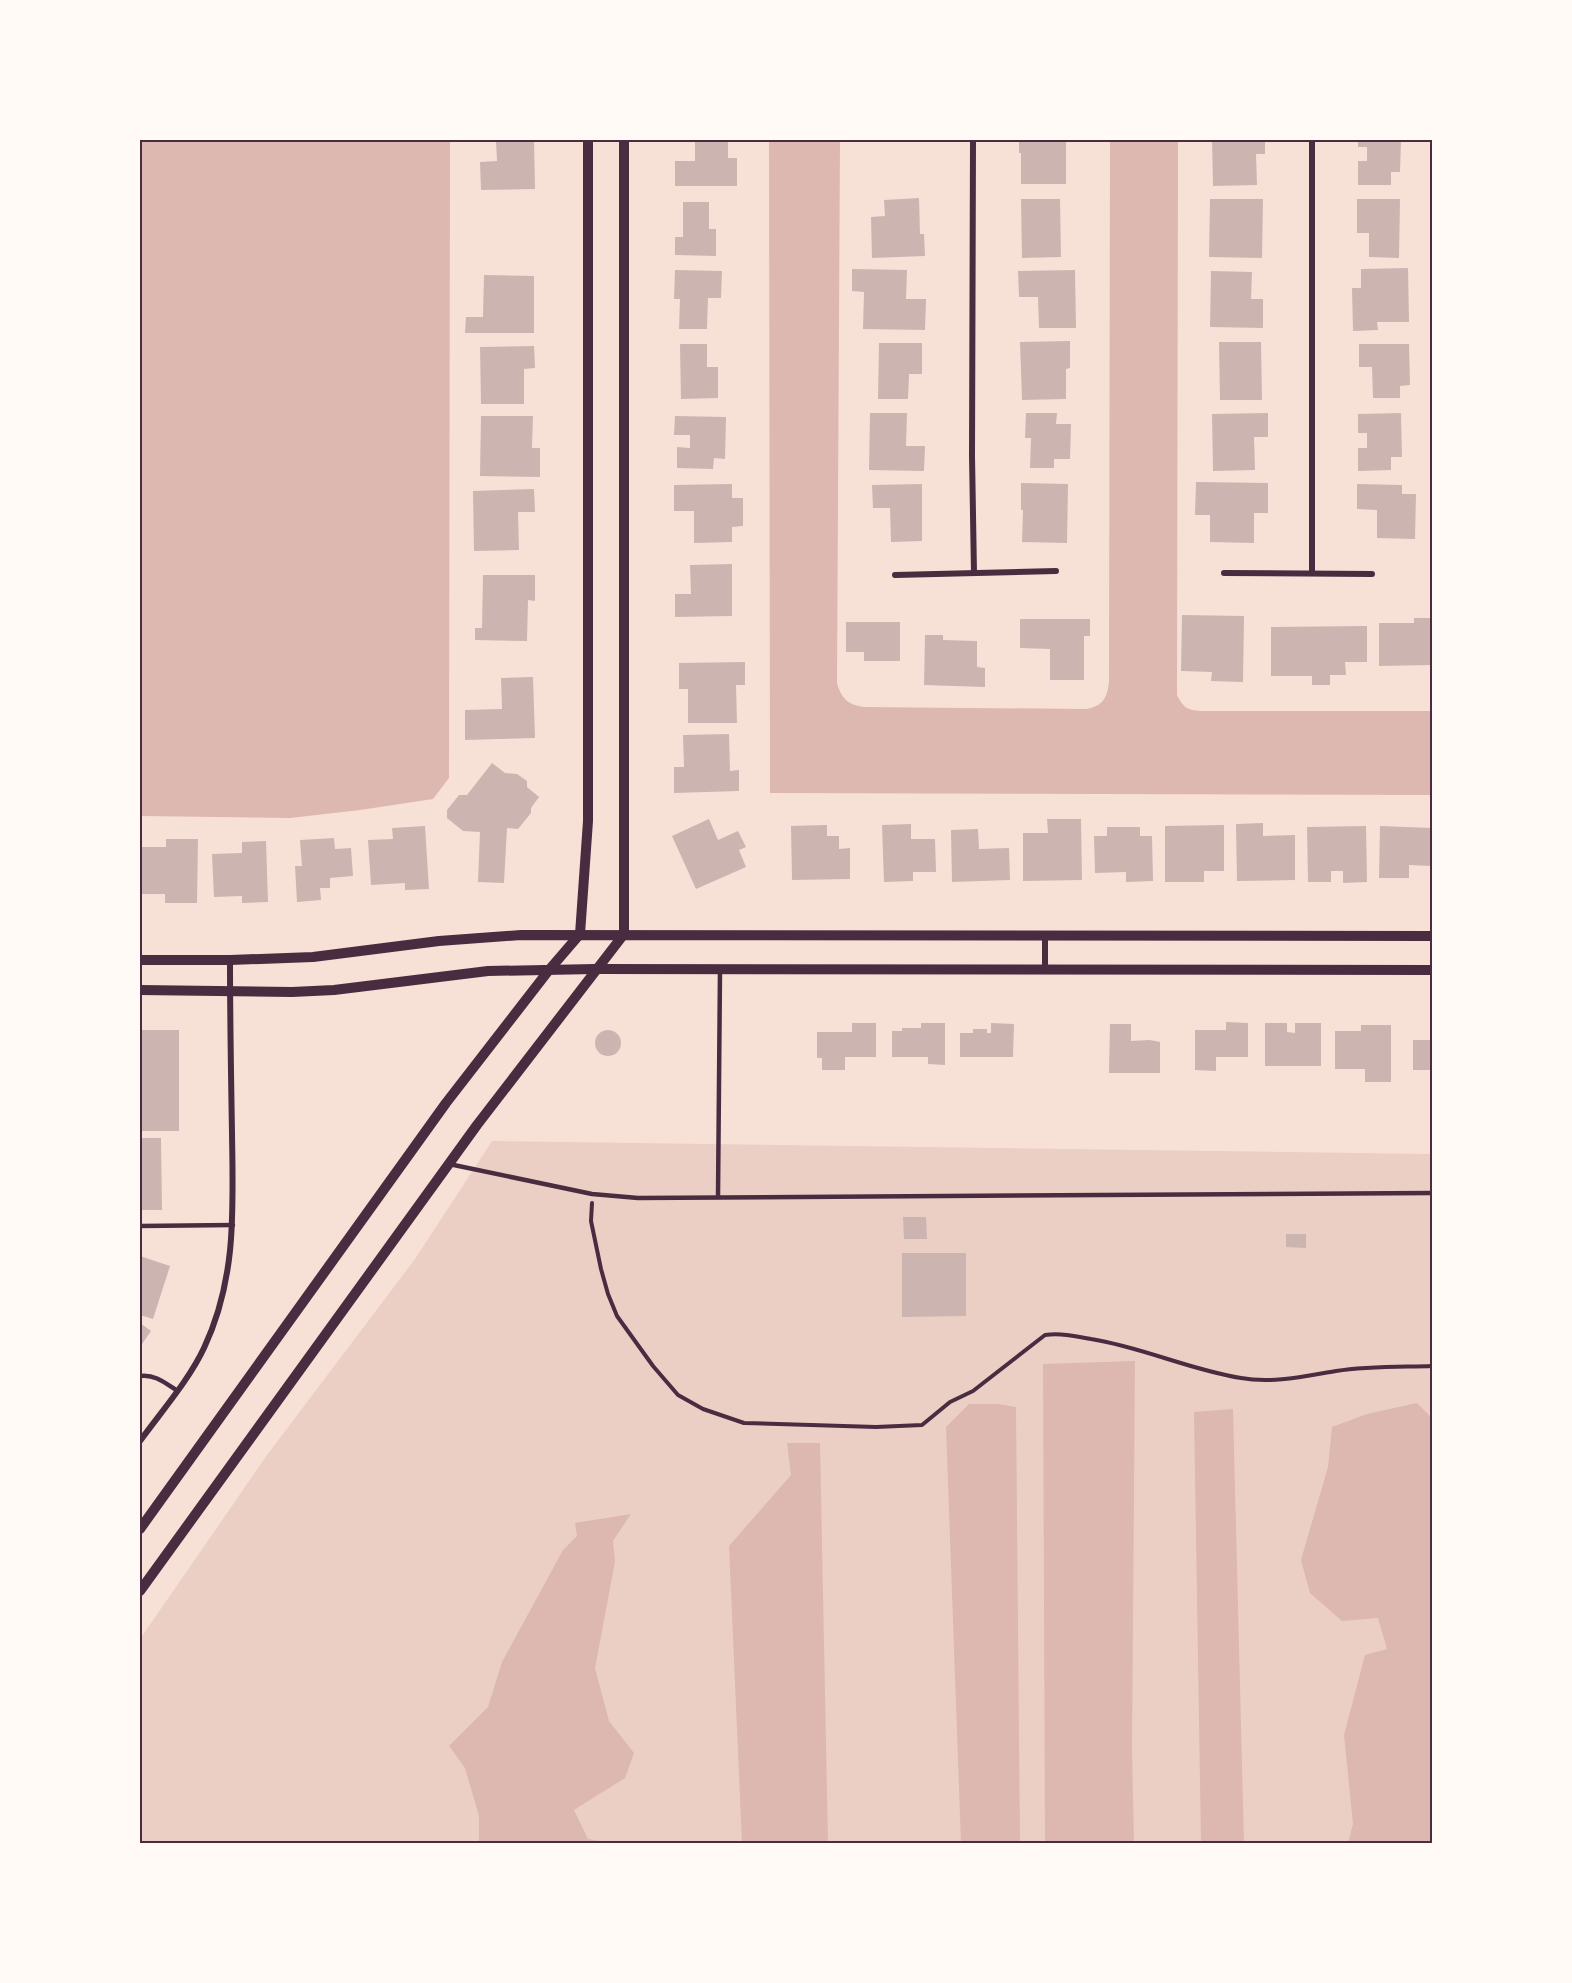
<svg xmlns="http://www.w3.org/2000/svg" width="1572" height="1983" font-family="'Noto Serif',serif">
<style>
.green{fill:#ebcfc5}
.water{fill:#dcb8b0}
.building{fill:#ccb4b1}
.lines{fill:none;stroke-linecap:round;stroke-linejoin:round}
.path{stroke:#4a2c40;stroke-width:4}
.service{stroke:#4a2c40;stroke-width:4.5}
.minor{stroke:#4a2c40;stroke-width:6}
.tertiary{stroke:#4a2c40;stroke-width:10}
.neatline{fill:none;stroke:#4a2c40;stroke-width:2}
</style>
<rect width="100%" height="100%" fill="#f7e1d7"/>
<path class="green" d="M 492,1141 L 1432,1154 L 1432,1843 L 140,1844 L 140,1639 L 267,1455 L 415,1259 Z"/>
<g class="water">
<path d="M 140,140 L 450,140 L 449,778 L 433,799 L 360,810 L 290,818 L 140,816 Z"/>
<path d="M 769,140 L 840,140 L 837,683 C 841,698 848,705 864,707 L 1086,709 C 1103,706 1107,698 1109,682 L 1110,140 L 1178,140 L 1177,695 C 1183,707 1187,710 1200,711 L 1432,711 L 1432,795 L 770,793 Z"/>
<path d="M 1135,1361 L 1132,1749 L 1134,1843 L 1045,1843 L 1043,1364 Z"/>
<path d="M 1417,1403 L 1432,1418 L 1432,1843 L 1348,1843 L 1353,1824 L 1344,1735 L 1365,1655 L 1387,1649 L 1378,1618 L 1342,1621 L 1310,1593 L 1301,1560 L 1328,1467 L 1332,1427 L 1367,1414 Z"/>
<path d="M 969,1404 L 998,1404 L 1016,1407 L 1020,1843 L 961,1843 L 946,1427 Z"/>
<path d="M 1233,1409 L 1244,1843 L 1201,1843 L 1194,1412 Z"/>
<path d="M 787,1443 L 820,1443 L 828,1843 L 742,1843 L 729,1546 L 791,1475 Z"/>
<path d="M 631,1514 L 613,1541 L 615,1562 L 595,1668 L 609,1721 L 634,1753 L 625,1778 L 574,1810 L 588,1839 L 613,1843 L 479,1843 L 479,1816 L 465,1768 L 449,1746 L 488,1707 L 502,1662 L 563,1550 L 577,1536 L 575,1523 Z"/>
</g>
<g class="building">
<path d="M 496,140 L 534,140 L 535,189 L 481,190 L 480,162 L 497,161 Z"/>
<path d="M 695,140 L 728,140 L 728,158 L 737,158 L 737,186 L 675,186 L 675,161 L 695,161 Z"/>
<path d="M 1019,140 L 1066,140 L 1066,184 L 1021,184 L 1021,153 L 1019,153 Z"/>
<path d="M 1212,140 L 1265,140 L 1265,154 L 1256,154 L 1257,185 L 1213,186 Z"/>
<path d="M 1358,140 L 1401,140 L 1400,172 L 1391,172 L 1391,185 L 1358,185 L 1358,161 L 1367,161 L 1367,147 L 1358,147 Z"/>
<path d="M 919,198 L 920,234 L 924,234 L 925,256 L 872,258 L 871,217 L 885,216 L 884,200 Z"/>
<path d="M 1021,199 L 1060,199 L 1061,257 L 1022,258 Z"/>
<path d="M 1210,199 L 1263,199 L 1262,258 L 1209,257 Z"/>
<path d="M 1357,199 L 1400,199 L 1399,258 L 1369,257 L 1369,233 L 1357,233 Z"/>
<path d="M 683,202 L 709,202 L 709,229 L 716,229 L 716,256 L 675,255 L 675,237 L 683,237 Z"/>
<path d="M 1408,268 L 1409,322 L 1377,322 L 1378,330 L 1353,331 L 1352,288 L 1361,288 L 1361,269 Z"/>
<path d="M 852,269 L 907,270 L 906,299 L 926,299 L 925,330 L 863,329 L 864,292 L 852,291 Z"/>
<path d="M 675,270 L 722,271 L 721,298 L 708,298 L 707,329 L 679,329 L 680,299 L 674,299 Z"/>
<path d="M 1075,270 L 1076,328 L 1039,328 L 1038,297 L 1019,297 L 1018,271 Z"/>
<path d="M 1211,271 L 1252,272 L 1251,299 L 1263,299 L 1263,328 L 1210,327 Z"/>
<path d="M 484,275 L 534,276 L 534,333 L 465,333 L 466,317 L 483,317 Z"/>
<path d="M 1070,341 L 1070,368 L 1066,369 L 1066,399 L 1022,400 L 1020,342 Z"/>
<path d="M 1219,342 L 1261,342 L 1262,400 L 1220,400 Z"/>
<path d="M 879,343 L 922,343 L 922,374 L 909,374 L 908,399 L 878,399 Z"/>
<path d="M 680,344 L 707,344 L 707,367 L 718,367 L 718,398 L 681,399 Z"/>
<path d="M 1359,344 L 1409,344 L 1410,385 L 1400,386 L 1400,398 L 1373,398 L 1372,367 L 1359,367 Z"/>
<path d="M 534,346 L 535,368 L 524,369 L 524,404 L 481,404 L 480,347 Z"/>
<path d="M 870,413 L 907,413 L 906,446 L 925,446 L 924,471 L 869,470 Z"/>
<path d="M 1026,413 L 1057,413 L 1056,424 L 1071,424 L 1070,459 L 1054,459 L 1054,468 L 1030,468 L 1031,438 L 1025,438 Z"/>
<path d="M 1268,413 L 1268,437 L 1254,437 L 1255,470 L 1213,471 L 1212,414 Z"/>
<path d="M 1401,413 L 1402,457 L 1391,457 L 1391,470 L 1358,471 L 1358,448 L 1367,448 L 1367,433 L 1358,433 L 1358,414 Z"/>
<path d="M 481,416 L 533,416 L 532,448 L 540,448 L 540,477 L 480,476 Z"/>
<path d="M 675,416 L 726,417 L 725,459 L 714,458 L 713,469 L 677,468 L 677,447 L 690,448 L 690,435 L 674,435 Z"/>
<path d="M 1196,482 L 1268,483 L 1268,513 L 1254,513 L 1254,543 L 1210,542 L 1210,515 L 1195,515 Z"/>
<path d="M 1021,483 L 1068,484 L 1067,543 L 1022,542 L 1023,510 L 1021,510 Z"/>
<path d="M 732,484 L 732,498 L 743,498 L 743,526 L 732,527 L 732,542 L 694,543 L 694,511 L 674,511 L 674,485 Z"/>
<path d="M 922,484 L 922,541 L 891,542 L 890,508 L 873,508 L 872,485 Z"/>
<path d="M 1357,484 L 1402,485 L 1402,494 L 1416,494 L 1415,539 L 1377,538 L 1377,510 L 1357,509 Z"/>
<path d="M 534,489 L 535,512 L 518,512 L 519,550 L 474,551 L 473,491 Z"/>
<path d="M 732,564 L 732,616 L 675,617 L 675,594 L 691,594 L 690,565 Z"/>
<path d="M 483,575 L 535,575 L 535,601 L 528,600 L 527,641 L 475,640 L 475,628 L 482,628 Z"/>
<path d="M 1182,615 L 1244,616 L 1243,682 L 1211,681 L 1212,672 L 1181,671 Z"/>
<path d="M 1414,618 L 1432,618 L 1432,665 L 1379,666 L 1379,623 L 1414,623 Z"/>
<path d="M 1020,619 L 1090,619 L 1090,636 L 1084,636 L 1084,680 L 1050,680 L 1050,649 L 1020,648 Z"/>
<path d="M 846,622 L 900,622 L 900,661 L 864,661 L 864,652 L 846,652 Z"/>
<path d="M 1367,626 L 1367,662 L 1345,662 L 1346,675 L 1330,675 L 1330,685 L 1312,685 L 1312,676 L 1271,676 L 1271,627 Z"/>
<path d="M 925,635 L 943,635 L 943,640 L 977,641 L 977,667 L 985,668 L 985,687 L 924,685 Z"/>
<path d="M 745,662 L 745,685 L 736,685 L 737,723 L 688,723 L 688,689 L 679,689 L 679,663 Z"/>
<path d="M 533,677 L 535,738 L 465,740 L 465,710 L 502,709 L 501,678 Z"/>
<path d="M 729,734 L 730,771 L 739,770 L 739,791 L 674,793 L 674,767 L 684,767 L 683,735 Z"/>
<path d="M 492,763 L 505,773 L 517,774 L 527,781 L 527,787 L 539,797 L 531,808 L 531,813 L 518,829 L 507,828 L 504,883 L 478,882 L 480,832 L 463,831 L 447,818 L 447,810 L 459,795 L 467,795 Z"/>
<path d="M 709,819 L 718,840 L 738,831 L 746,847 L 739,850 L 746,867 L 696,889 L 672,836 Z"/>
<path d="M 1047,819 L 1081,819 L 1082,880 L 1023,881 L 1023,833 L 1048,833 Z"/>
<path d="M 1263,823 L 1263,836 L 1295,835 L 1295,880 L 1237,881 L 1236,824 Z"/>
<path d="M 911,824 L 911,839 L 935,839 L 936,872 L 913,872 L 913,881 L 884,882 L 882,825 Z"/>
<path d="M 827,825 L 827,836 L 839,836 L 839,849 L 850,848 L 850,879 L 792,880 L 791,826 Z"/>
<path d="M 1224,825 L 1224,871 L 1204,871 L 1204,882 L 1165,882 L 1165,826 Z"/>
<path d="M 425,826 L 429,889 L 405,890 L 405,883 L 371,885 L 368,840 L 393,839 L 392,828 Z"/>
<path d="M 1366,826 L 1367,882 L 1343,883 L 1343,871 L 1331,871 L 1331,882 L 1308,882 L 1307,827 Z"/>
<path d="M 1380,826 L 1432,828 L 1432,866 L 1409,865 L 1409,878 L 1379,878 Z"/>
<path d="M 1107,827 L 1140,827 L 1140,836 L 1152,836 L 1153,881 L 1126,882 L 1126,872 L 1095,873 L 1094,836 L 1107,836 Z"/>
<path d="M 978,829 L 979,849 L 1009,848 L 1010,880 L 952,882 L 951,830 Z"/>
<path d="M 334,838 L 335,849 L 351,848 L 353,876 L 330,878 L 330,888 L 320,888 L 321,900 L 297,902 L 295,866 L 302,866 L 300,840 Z"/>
<path d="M 166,839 L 198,839 L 197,903 L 165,903 L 165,894 L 140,894 L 140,847 L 166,847 Z"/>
<path d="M 266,841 L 268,902 L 242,903 L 242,896 L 214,897 L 212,854 L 242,853 L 242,842 Z"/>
<path d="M 1226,1022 L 1248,1023 L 1248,1057 L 1216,1057 L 1216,1071 L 1195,1070 L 1195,1030 L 1226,1030 Z"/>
<path d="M 852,1023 L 876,1023 L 876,1057 L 845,1057 L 845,1070 L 822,1070 L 822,1058 L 817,1058 L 817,1032 L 852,1032 Z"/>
<path d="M 921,1023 L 945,1023 L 945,1065 L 928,1064 L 928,1057 L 892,1057 L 892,1031 L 902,1031 L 902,1028 L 921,1028 Z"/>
<path d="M 991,1023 L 1014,1024 L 1013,1057 L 960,1057 L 960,1033 L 973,1033 L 973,1029 L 987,1029 L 987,1033 L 991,1033 Z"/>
<path d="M 1265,1023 L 1287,1023 L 1287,1032 L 1295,1033 L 1295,1023 L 1321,1023 L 1321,1066 L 1265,1066 Z"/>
<path d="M 1110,1024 L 1131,1024 L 1131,1041 L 1150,1040 L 1160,1042 L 1160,1073 L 1109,1073 Z"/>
<path d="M 1361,1025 L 1391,1025 L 1391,1082 L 1365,1082 L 1365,1069 L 1335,1069 L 1335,1031 L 1361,1031 Z"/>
<circle cx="608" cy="1043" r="13"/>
<rect x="140" y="1030" width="39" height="101"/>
<rect x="1413" y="1040" width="19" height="30"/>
<path d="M 140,1138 L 161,1138 L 162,1210 L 140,1210 Z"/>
<path d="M 903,1217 L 926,1217 L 927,1239 L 904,1239 Z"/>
<path d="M 1286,1234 L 1306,1234 L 1306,1248 L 1286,1247 Z"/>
<path d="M 902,1253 L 966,1253 L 966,1316 L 902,1317 Z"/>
<path d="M 140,1256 L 170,1266 L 153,1319 L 140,1315 Z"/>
<path d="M 140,1323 L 151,1331 L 140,1347 Z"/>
</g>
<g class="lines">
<path class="path" d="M 592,1203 L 591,1221 L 601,1269 L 608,1294 L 617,1316 L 653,1366 L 678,1395 L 703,1409 L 744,1423 L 876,1427 L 922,1425 L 950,1402 L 973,1391 L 1045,1335 C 1061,1333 1075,1336 1091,1339 C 1142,1347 1190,1370 1241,1378 C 1272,1384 1306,1376 1336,1371 C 1368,1366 1401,1367 1432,1366"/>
<g class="service">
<path d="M 449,1164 L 592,1194 L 638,1198 L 1432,1193"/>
<path d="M 718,1197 L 720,970"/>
<path d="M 140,1226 L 233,1225"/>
<path d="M 140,1376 C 154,1374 164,1382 176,1390"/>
</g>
<g class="minor">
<path d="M 973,140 L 972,456 L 974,573"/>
<path d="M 1312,140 L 1312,573"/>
<path d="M 1224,573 L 1372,574"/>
<path d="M 895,575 L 1056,571"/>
<path d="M 1045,970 L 1045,935"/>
<path d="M 140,1441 C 161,1412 189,1380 204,1348 C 237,1278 233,1208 232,1133 C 231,1076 230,1018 230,960"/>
</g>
<g class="tertiary">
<path d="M 140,960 L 230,960 L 313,957 L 439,941 L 521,935 L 1432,936"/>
<path d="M 140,990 L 292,992 L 334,990 L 488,971 L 595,969 L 1432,970"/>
<path d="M 140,1529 L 446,1103 L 549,970 L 580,934 L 588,821 L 588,140"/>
<path d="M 140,1591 L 477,1125 L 624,934 L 624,140"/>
</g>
</g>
<rect width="1572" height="1983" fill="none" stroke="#fffaf5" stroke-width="282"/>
<rect x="141" y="141" width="1290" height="1701" class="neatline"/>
</svg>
